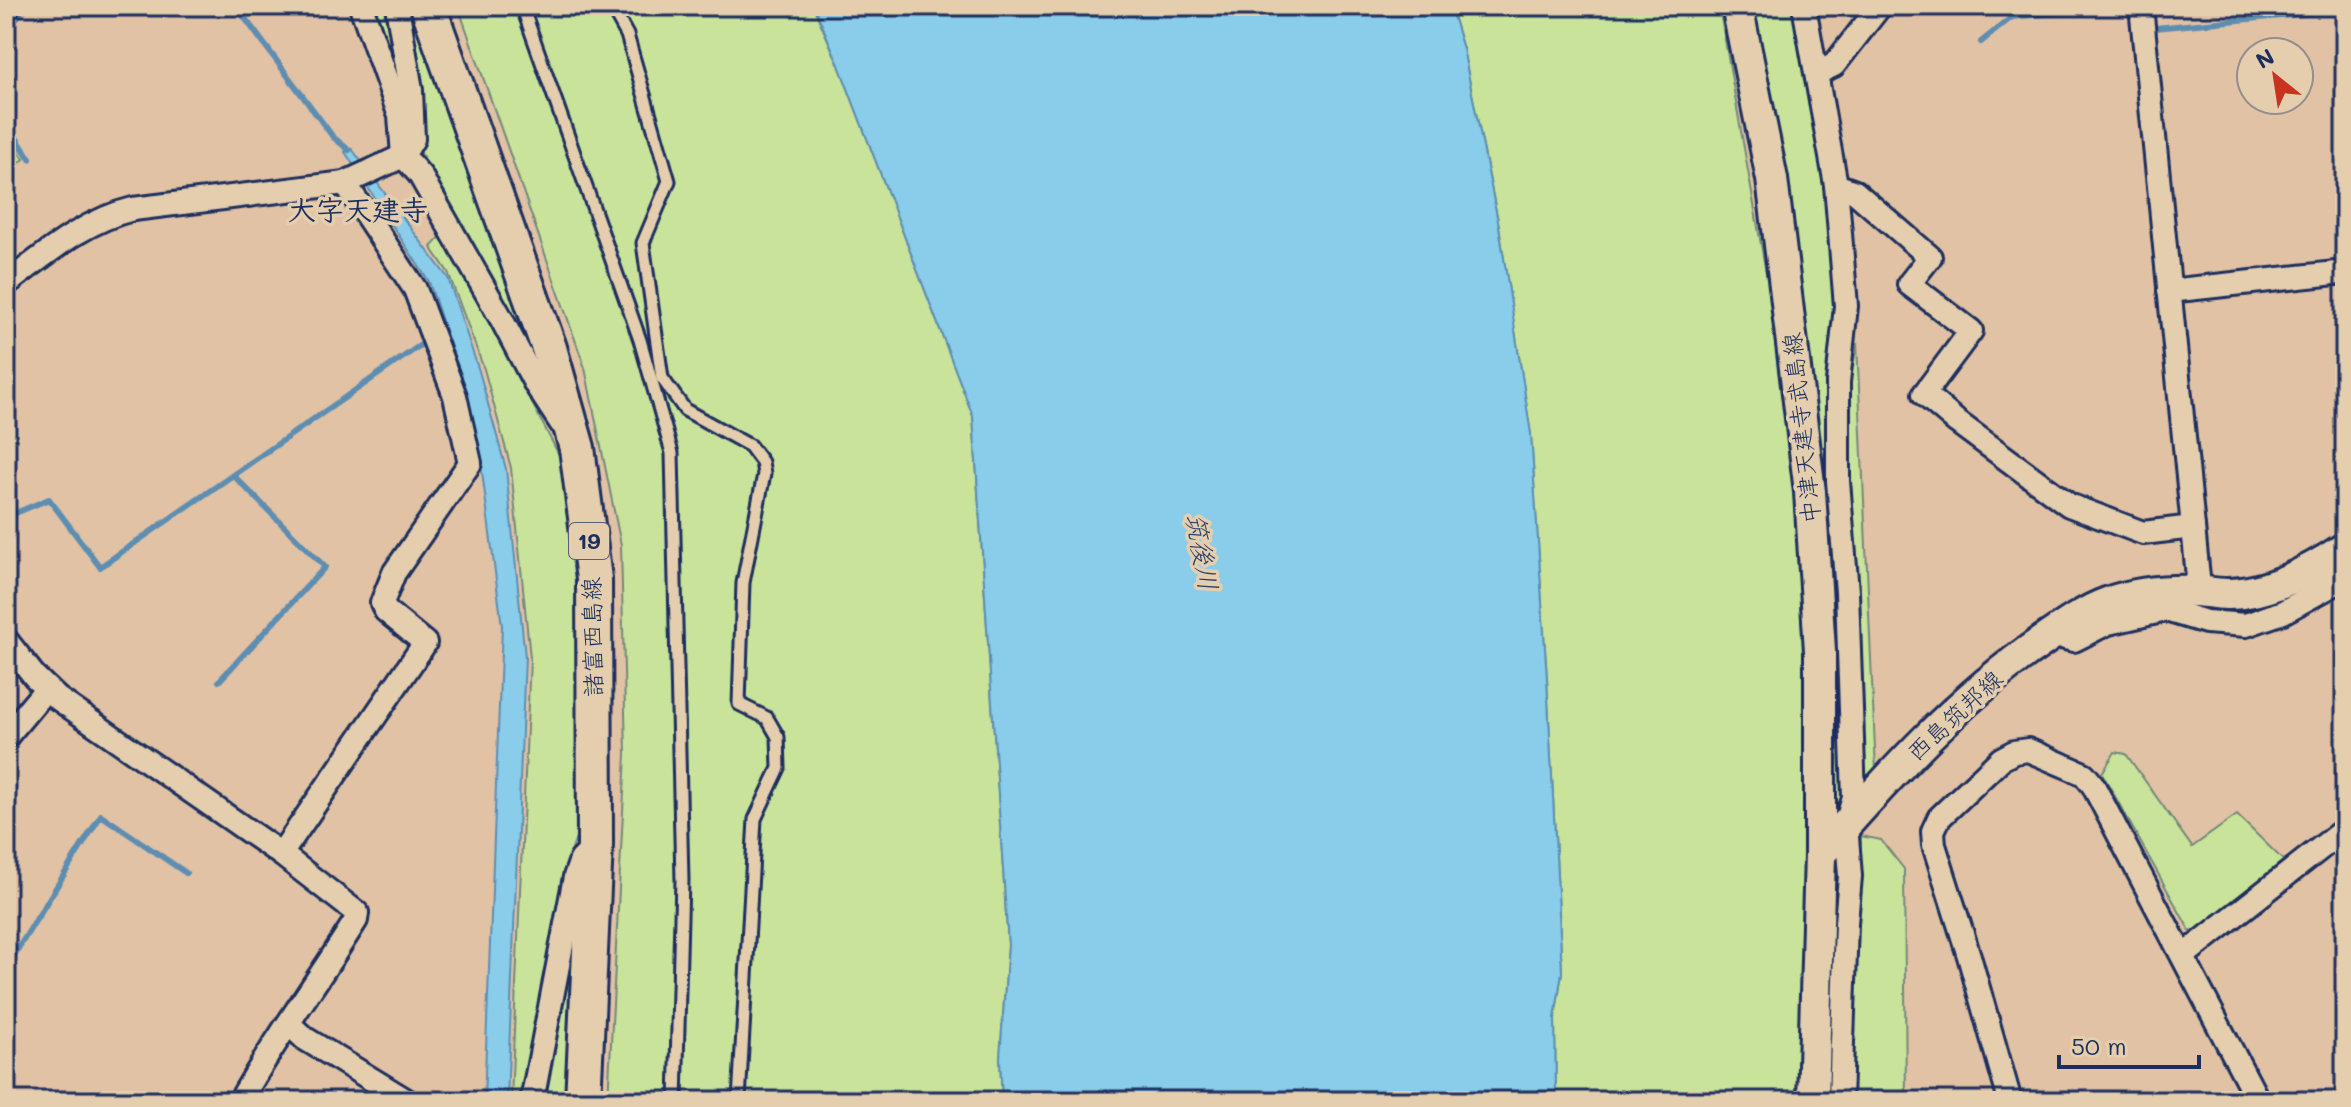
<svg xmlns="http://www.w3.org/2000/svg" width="2351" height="1107" font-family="Mali,'Klee One',sans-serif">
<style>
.green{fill:#c9e39a;stroke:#72897c;stroke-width:2}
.water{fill:#89cdea;stroke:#5d8eb2;stroke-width:2}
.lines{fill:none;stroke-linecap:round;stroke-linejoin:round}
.stream{stroke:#5d8eb2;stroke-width:6}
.lane-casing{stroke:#1b2f5e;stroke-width:17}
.street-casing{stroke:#1b2f5e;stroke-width:28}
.secondary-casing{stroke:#1b2f5e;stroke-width:36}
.primary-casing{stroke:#1b2f5e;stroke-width:40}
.lane{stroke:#e5ceae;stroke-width:11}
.street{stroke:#e5ceae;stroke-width:22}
.secondary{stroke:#e5ceae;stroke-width:30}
.primary{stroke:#e5ceae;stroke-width:34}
.labels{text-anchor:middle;stroke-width:7;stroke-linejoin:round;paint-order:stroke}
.shield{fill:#e5ceae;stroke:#585f76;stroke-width:2}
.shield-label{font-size:22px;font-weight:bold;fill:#1b2f5e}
.street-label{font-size:24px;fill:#1b2f5e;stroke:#e5ceae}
.water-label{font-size:26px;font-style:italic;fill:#263f6c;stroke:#e5ceae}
.quarter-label{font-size:28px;font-weight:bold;fill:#1b2f5e;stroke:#e5ceae}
</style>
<rect width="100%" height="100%" fill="#e2c2a4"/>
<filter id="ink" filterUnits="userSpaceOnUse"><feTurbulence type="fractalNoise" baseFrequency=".0125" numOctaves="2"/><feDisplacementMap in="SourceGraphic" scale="16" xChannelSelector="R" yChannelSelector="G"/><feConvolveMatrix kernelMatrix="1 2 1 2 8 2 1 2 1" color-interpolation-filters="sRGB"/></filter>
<g filter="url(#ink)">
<g class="green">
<path d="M 370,6 L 388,6 L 402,107 Z"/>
<path d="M 407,6 L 415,6 L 539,374 L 421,153 L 423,92 Z"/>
<path d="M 458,6 L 813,6 L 839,65 L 973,416 L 1008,945 L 1000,1058 L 1002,1101 L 608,1101 L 626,754 L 621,545 L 585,368 Z"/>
<path d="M 1450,6 L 1719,6 L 1788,398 L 1808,656 L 1802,1101 L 1556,1101 L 1555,1018 L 1562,972 L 1547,679 L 1531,435 L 1499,226 L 1463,49 Z"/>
<path d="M 1750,6 L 1793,6 L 1829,188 L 1841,308 L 1847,799 L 1831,812 L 1832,649 L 1813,382 L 1784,178 Z"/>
<path d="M 6,132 L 24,159 L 6,173 Z"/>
<path d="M 444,233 L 560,457 L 578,583 L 580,825 L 567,865 L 525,1101 L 511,1101 L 530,658 L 511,468 L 484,369 L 448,272 L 431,247 Z"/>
<path d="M 1857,343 L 1876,772 L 1860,790 L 1844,419 Z"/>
<path d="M 2115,752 L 2126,754 L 2192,847 L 2237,815 L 2288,865 L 2195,940 L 2102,773 Z"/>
<path d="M 1861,836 L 1881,840 L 1904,869 L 1906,1101 L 1850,1101 Z"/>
<path d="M 579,891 L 569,1101 L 542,1101 Z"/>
</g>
<g class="water">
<path d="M 814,6 L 1450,6 L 1463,49 L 1499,226 L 1531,434 L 1547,679 L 1562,972 L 1555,1018 L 1556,1101 L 1002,1101 L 1000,1058 L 1008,945 L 973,416 L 839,65 Z"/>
<path d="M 352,149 L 448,278 L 479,371 L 506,469 L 525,657 L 507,1101 L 484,1101 L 502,626 L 481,464 L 465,389 L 429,282 L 345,152 Z"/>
</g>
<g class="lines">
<g class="stream">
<path d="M 236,6 L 333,137 L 349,150"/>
<path d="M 2155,28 L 2345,10"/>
<path d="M 6,33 L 25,6"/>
<path d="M 1981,42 L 2012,17 L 2123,6"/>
<path d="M 6,122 L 30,159"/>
<path d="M 6,517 L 49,499 L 100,567 L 425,342"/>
<path d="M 219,681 L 325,567 L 233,475"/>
<path d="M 6,968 L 101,815 L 186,873"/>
</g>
<defs>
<g id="lane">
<path d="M 522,6 L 640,340 L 672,453 L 682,880 L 676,1101"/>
<path d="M 611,6 L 627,35 L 669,181 L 643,243 L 662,378 L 685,410 L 750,446 L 762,462 L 764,474 L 743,583 L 739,704 L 767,718 L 778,737 L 779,768 L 755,819 L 739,1101"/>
</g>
<g id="street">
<path d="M 361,6 L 400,116 L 403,156 L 420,175 L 501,318 L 536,385 L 561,423"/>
<path d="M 1804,6 L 1836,185 L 1846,306 L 1838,382 L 1838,481 L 1847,592 L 1854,798 L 1846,824 L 1850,876 L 1846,923 L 1840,1101"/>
<path d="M 2141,6 L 2198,577 L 2194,591"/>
<path d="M 6,9 L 8,6"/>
<path d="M 1817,73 L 1834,65 L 1880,6"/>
<path d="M 1836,185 L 1855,192 L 1930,257 L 1909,284 L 1971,331 L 1924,394 L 1957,422 L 2069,505 L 2143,533 L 2193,527"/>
<path d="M 6,284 C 46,254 83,221 133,209 L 345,183 L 403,156 L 413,139 L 411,90 L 397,6"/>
<path d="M 2169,291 L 2345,272"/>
<path d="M 2059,629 L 2065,638 L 2074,640 L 2108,623 L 2166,610 L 2206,622 L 2246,625 L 2283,612 L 2345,578"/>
<path d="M 6,640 L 35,677 L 57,698 L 281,854 L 357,913 L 356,920 C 318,981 275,1039 240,1101"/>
<path d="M 6,737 L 46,689"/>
<path d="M 281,854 L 425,643 L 386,611 L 382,603 L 394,573 L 470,463 L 455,396 L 415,289 L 345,183"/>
<path d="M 2183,956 L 2345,829"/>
<path d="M 289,1024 L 304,1038 L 407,1101"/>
<path d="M 532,1101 L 575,877 L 581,860 L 590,851"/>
<path d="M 2010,1101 L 1969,956 L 1934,845 L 1933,831 L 1939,818 L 2001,759 L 2014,752 L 2028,750 L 2084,774 L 2093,785 L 2258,1101"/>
</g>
<g id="secondary">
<path d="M 1737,6 L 1772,179 L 1810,492 L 1820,651 L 1820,854 L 1813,1101"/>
<path d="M 1820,854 C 1888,777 1958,698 2044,640 C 2063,627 2085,611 2107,603 C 2134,593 2168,590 2197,591 C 2207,592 2217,594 2227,594 C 2267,594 2312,570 2345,548"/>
</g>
<path id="primary" d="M 428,6 L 549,348 L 577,448 L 594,579 L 595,845 L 583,1101"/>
</defs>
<use href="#lane" class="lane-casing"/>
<use href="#street" class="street-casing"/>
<use href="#secondary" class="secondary-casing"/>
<use href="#primary" class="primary-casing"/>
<use href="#lane" class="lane"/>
<use href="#street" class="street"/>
<use href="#secondary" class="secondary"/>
<use href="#primary" class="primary"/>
</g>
</g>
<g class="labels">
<rect class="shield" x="569" y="523" width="40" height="36" rx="6"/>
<g class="shield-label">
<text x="589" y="549">19</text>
</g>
<g class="street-label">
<text transform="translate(1802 428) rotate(-96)" y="8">中津天建寺武島線</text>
<text transform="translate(593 637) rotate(-91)" y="8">諸富西島線</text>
<text transform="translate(1955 716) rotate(-43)" y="8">西島筑邦線</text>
</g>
<g class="water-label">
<text transform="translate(1202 552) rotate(80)" y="9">筑後川</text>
</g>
<g class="quarter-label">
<text x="358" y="220">大字天建寺</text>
</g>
</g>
<rect width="2351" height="1107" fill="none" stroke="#e5ceae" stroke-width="32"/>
<rect x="16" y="16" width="2319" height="1075" fill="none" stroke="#1b2f5e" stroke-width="3" filter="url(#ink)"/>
<g transform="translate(2275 76) rotate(330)"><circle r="38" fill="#e5ceae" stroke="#948e8e" stroke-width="2"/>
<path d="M0-6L14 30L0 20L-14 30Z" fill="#c8321e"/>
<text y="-12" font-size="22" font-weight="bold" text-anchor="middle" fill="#1b2f5e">N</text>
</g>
<path d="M2059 1055v12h140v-12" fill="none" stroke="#1b2f5e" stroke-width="4"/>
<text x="2071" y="1055" font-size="24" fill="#1b2f5e" stroke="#e5ceae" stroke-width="6" paint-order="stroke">50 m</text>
</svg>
